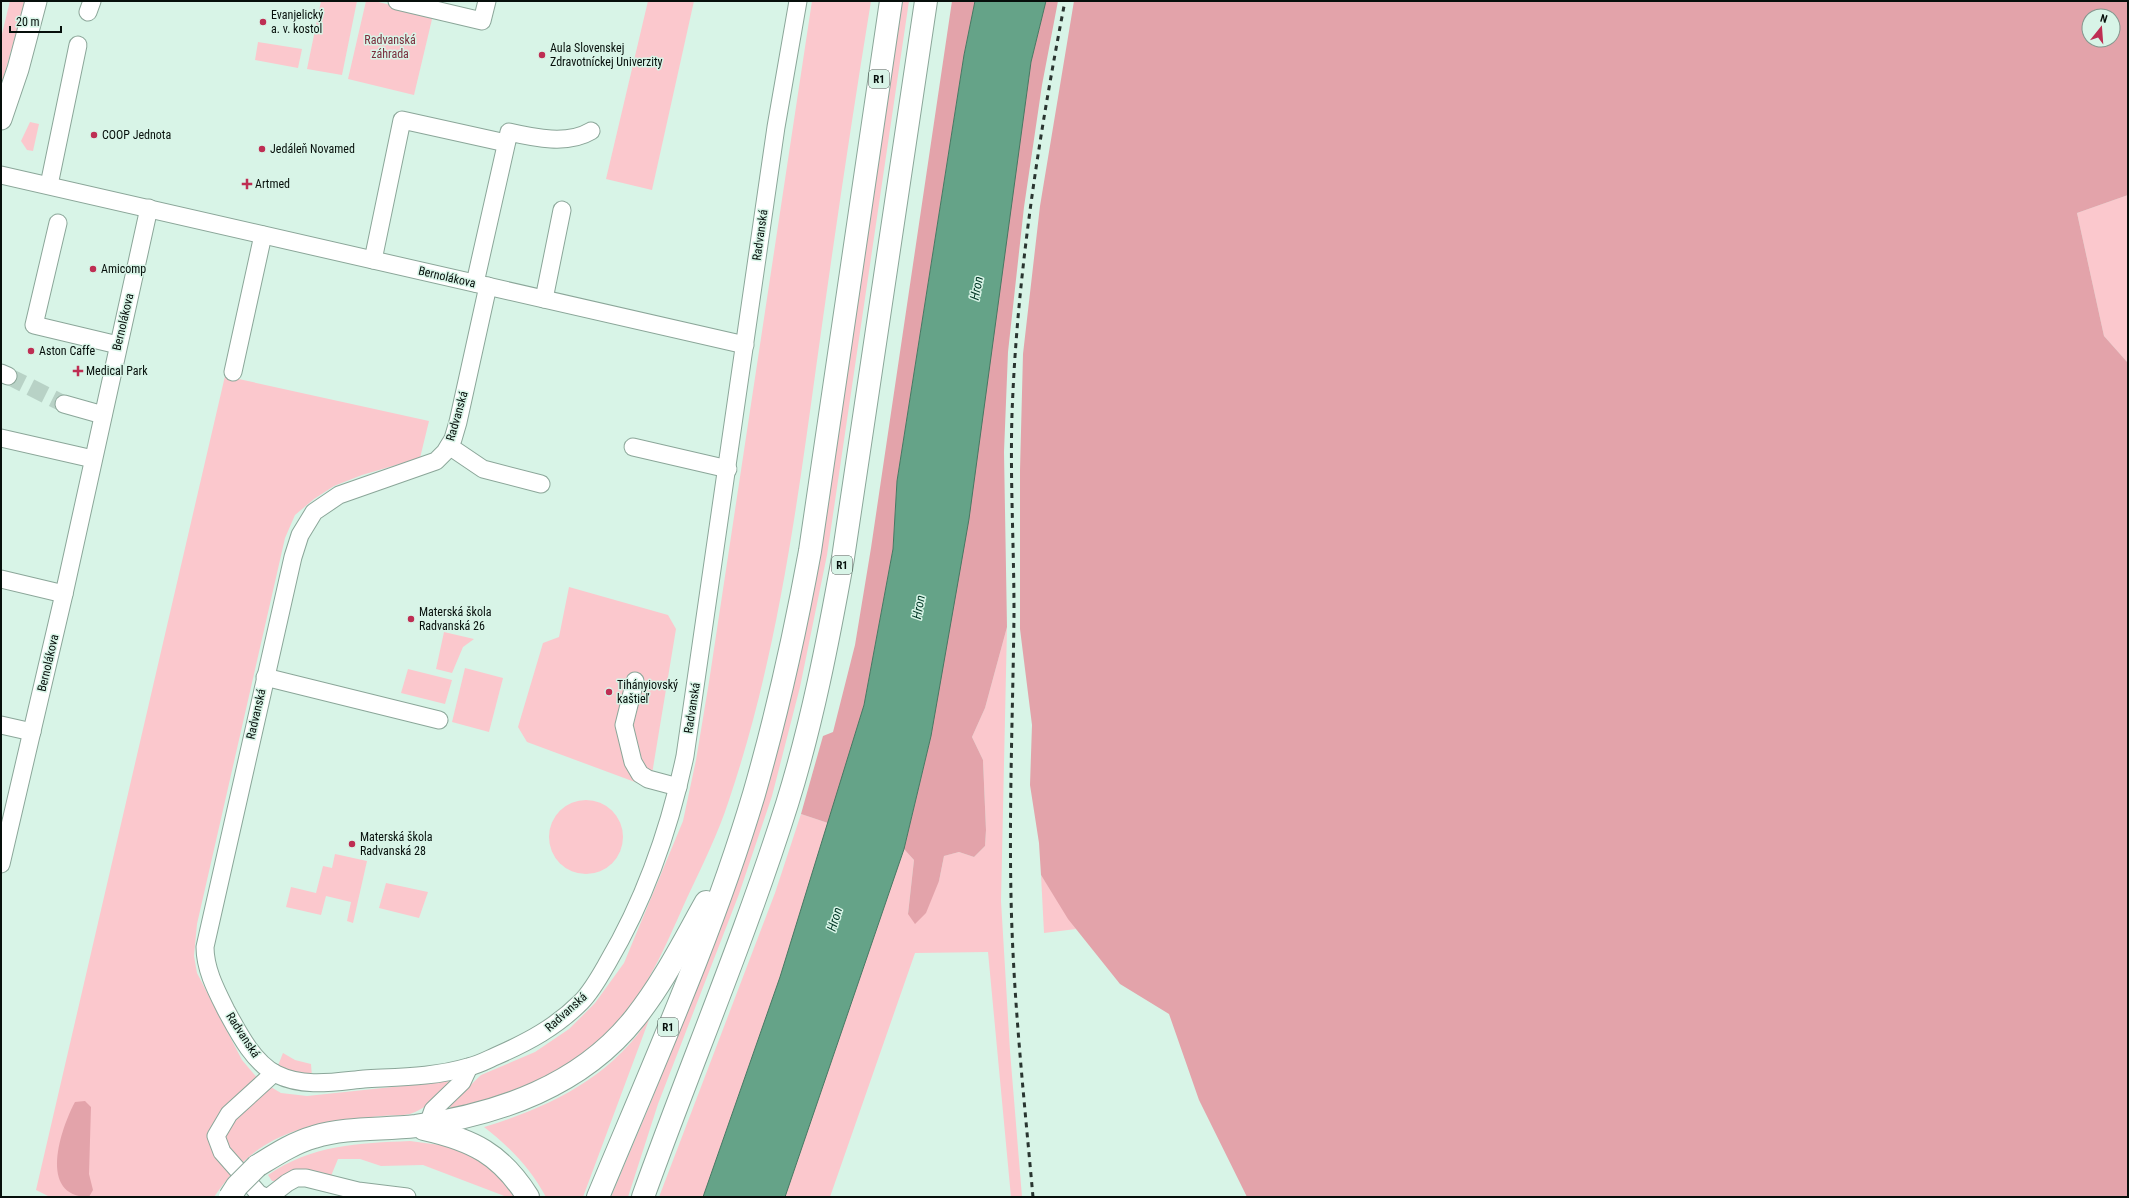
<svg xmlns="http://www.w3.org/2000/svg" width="2129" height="1198" font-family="'Roboto Condensed',sans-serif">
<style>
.green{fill:#fbc8cd}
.forest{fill:#e3a3aa;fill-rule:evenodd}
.water{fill:#65a388;stroke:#487762}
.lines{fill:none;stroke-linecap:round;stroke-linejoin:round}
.minor-tunnel{stroke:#b8d2c6;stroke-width:17;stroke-dasharray:17 8;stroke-linecap:butt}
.minor-casing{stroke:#8ba699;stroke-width:19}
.major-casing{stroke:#8ba699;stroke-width:23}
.highway-casing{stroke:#8ba699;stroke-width:24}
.minor{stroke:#fff;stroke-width:17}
.major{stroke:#fff;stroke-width:21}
.highway{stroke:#fff;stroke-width:22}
.rail{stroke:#293530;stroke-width:3;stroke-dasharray:5 5;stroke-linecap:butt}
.highway-bridge-casing{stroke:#8ba699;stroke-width:24;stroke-linecap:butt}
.highway-bridge{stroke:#fff;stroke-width:22}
.poi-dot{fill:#be2e53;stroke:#d8f4e7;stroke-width:1.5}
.labels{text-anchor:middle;stroke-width:3;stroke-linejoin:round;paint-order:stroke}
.shield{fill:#d8f4e7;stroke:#45544d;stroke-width:1}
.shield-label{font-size:11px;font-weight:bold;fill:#060f0b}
.poi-label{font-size:12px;fill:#060f0b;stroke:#d8f4e7;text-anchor:start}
.park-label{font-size:12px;fill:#7a2e3d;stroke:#d8f4e7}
.street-label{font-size:12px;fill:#060f0b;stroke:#d8f4e7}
.water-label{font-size:13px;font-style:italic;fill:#003725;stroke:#d8f4e7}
</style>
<rect width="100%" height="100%" fill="#d8f4e7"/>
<g class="green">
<path d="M 10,1 L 25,1 L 1,87 L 1,38 Z"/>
<path d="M 321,1 L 357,1 L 342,75 L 307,69 Z"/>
<path d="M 366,1 L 374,1 L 433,15 L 414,95 L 348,79 Z"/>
<path d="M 648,1 L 694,1 L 652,190 L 606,179 Z"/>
<path d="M 812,1 L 871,1 C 851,123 833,246 816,368 C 796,513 776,661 729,800 C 718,834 702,866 687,898 C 667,942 649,988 616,1024 C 591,1050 559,1076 524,1089 C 501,1098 476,1103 452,1110 L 450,1108 L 451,1104 L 481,1075 L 535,1052 L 569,1029 L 595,1003 L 624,963 L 683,821 L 696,760 L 709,682 Z"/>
<path d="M 901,1 L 909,1 L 827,555 L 800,687 L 772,796 L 739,894 L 658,1104 L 628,1197 L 611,1197 L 651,1102 L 693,996 L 765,794 L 794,685 L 820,554 Z"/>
<path d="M 258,42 L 302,49 L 298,68 L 255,60 Z"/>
<path d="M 30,122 L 39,124 L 33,151 L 27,150 L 21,141 Z"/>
<path d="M 2128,195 L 2128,363 L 2104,336 L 2077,213 Z"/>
<path d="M 225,376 L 429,421 L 420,458 L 362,475 L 334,486 L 314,499 L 295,515 L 285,538 L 197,924 L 194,956 L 197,973 L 242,1060 L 259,1080 L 281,1093 L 307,1096 L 449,1081 C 442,1094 424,1110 410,1114 C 401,1116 391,1115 382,1116 C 354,1119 324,1120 298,1130 C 259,1143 237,1164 214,1197 L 50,1197 L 36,1190 Z"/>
<path d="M 569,587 L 668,615 L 676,629 L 652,774 L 643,785 L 527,742 L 518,727 L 543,643 L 559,637 Z"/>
<path d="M 1007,627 L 1001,901 L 1010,1051 L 1022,1197 L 1011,1197 L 988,952 L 915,953 L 830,1197 L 785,1197 L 904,849 L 914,860 L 908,914 L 939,881 L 944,856 L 959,852 L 974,857 L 985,846 L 986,830 L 983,760 L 972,737 L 985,708 Z"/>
<path d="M 444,632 L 474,639 L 463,647 L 452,673 L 436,669 Z"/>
<path d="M 465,668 L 503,678 L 489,732 L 452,722 Z"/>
<path d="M 408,669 L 452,680 L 445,704 L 401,693 Z"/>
<circle cx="586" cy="837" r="37"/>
<path d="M 801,814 L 828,823 L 780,977 L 703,1197 L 659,1197 L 775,893 Z"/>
<path d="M 335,854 L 367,861 L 353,923 L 347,921 L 351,902 L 326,896 L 321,915 L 286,907 L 291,887 L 316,893 L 323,866 L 332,868 Z"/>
<path d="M 1041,875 L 1076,929 L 1044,933 Z"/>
<path d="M 386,883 L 428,892 L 419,918 L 379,908 Z"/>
<path d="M 650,1017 L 583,1197 L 546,1197 C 530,1168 510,1147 484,1127 C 550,1107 612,1077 650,1017 Z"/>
<path d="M 283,1053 L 295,1060 L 311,1064 L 312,1077 L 277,1068 Z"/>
<path d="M 410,1141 L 455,1147 L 490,1166 L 517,1197 L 507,1197 L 423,1165 L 381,1166 L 360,1159 L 338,1159 L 331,1176 L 280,1181 L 272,1181 L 268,1175 C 311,1145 359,1143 410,1141 Z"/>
</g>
<g class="forest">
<path d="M 952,1 L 975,1 L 964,55 L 897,481 L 893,549 L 864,705 L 828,823 L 801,814 L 823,736 L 833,732 L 855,645 L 871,548 Z"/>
<path d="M 1046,1 L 1058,1 L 1042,85 L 1024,207 L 1008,352 L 1004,452 L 1007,627 L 985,708 L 972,737 L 983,760 L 986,830 L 985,846 L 974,857 L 959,852 L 944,856 L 939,881 L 926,913 L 915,924 L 908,914 L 914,860 L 904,849 L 931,736 L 1031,62 Z"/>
<path d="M 1074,1 L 2128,1 L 2128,195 L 2077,213 L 2104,336 L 2128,363 L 2128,1197 L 1247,1197 L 1199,1100 L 1169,1014 L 1120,984 L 1068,919 L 1041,875 L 1039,843 L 1030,785 L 1032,725 L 1020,629 L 1020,470 L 1023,354 L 1040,206 ZM 2089,16 L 2113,16 L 2113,40 L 2089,40 Z"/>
<path d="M 85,1101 L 91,1107 L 89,1174 L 93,1190 L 89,1197 C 37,1197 61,1128 75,1102 Z"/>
</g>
<path class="water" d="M 975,1 L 1046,1 L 1031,62 L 969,519 L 931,736 L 904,849 L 785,1197 L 703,1197 L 780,977 L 864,705 L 893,549 L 897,481 L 964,55 Z"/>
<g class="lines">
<path class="minor-tunnel" d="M 8,376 L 64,404"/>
<defs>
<g id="minor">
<path d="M 397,1 L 482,21 L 487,1"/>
<path d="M 88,12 L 92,1"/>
<path d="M 1,175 L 745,345"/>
<path d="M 49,185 L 78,45"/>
<path d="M 58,223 L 34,325 L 118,345"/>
<path d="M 373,260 L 402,120 L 506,143"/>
<path d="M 475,283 L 509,132 C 535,138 568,145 591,131"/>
<path d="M 488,286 L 458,422 L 453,439 L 445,452 L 436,461 L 339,495 L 314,512 L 300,535 L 293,557 L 205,947 C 205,969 216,990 226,1010 C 238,1032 253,1062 276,1074 C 304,1088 334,1082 364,1079 C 398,1077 435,1077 468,1067 C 478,1065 487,1060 496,1056 C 528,1042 556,1027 581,1002 C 592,991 600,976 608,962 C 645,899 670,827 685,756 L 776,127 L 798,1"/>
<path d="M 544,299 L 562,210"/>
<path d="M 233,372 L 263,235"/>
<path d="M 1,373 L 8,376"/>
<path d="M 64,404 L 103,415"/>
<path d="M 1,438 L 93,459"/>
<path d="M 449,446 L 483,469 L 541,484"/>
<path d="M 633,447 L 728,469"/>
<path d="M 1,579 L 64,594"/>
<path d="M 265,677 L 439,720"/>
<path d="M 635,681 L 624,725 L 633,762 L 640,774 L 648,779 L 678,787"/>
<path d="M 1,725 L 32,732"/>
<path d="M 1,864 L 64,594 L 149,208"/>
<path d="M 428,1124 L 433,1110 L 462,1082 L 469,1067"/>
<path d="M 266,1197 L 259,1194 L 222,1152 L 216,1136 L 229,1114 L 274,1073"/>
<path d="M 269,1197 L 287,1183 L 296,1178 L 306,1178 L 358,1191 L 407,1197"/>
</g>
<path id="major" d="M 1,119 L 18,69 L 36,1"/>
<g id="highway">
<path d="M 424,1129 C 473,1140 501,1154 528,1197"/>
<path d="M 257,1166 C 275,1155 293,1143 314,1137 C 346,1127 382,1130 416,1126 C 499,1114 581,1086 635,1018 C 663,983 684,941 706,902"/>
<path d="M 598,1197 C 653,1065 713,932 754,794 C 777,714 795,633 810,551 L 891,1"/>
<path d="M 643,1197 C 690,1066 745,937 787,804 C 812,724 828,641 843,558 L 926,1"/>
</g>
</defs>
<use href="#minor" class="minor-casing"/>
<use href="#major" class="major-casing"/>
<use href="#highway" class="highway-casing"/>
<use href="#minor" class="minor"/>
<use href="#major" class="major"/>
<use href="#highway" class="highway"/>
<path class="rail" d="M 1033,1197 C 1024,1097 1013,997 1011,896 C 1009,802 1013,707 1014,613 C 1014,546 1010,480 1012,414 C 1017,275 1039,136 1065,1"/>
<defs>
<path id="highway-bridge" d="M 230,1197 L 237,1186 L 257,1166"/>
</defs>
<use href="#highway-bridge" class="highway-bridge-casing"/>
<use href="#highway-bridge" class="highway-bridge"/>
</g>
<g class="poi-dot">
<circle cx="263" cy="22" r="4"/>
<circle cx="542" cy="55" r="4"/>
<circle cx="94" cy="135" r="4"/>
<circle cx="262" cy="149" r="4"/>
<path d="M245 178h4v4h4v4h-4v4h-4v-4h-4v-4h4z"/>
<circle cx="93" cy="269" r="4"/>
<circle cx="31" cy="351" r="4"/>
<path d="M76 365h4v4h4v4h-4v4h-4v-4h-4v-4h4z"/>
<circle cx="411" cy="619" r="4"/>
<circle cx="609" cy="692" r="4"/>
<circle cx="352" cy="844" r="4"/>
</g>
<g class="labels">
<g class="shield">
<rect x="869" y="70" width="20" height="18" rx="3"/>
<rect x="832" y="556" width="20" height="18" rx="3"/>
<rect x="658" y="1018" width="20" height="18" rx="3"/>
</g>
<g class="shield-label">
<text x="879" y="83">R1</text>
<text x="842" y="569">R1</text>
<text x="668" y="1031">R1</text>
</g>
<g class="poi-label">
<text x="271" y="19">Evanjelický<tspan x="271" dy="14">a. v. kostol</tspan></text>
<text x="550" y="52">Aula Slovenskej<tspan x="550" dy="14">Zdravotníckej Univerzity</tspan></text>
<text x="102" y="139">COOP Jednota</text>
<text x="270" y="153">Jedáleň Novamed</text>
<text x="255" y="188">Artmed</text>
<text x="101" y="273">Amicomp</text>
<text x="39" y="355">Aston Caffe</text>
<text x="86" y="375">Medical Park</text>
<text x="419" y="616">Materská škola<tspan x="419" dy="14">Radvanská 26</tspan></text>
<text x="617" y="689">Tihányiovský<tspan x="617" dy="14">kaštieľ</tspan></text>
<text x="360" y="841">Materská škola<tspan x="360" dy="14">Radvanská 28</tspan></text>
</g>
<g class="park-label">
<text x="390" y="44">Radvanská<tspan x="390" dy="14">záhrada</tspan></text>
</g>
<g class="street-label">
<text transform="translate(760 235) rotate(-82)" y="4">Radvanská</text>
<text transform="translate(447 277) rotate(13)" y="4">Bernolákova</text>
<text transform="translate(123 322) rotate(-77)" y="4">Bernolákova</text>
<text transform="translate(457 416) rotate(-74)" y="4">Radvanská</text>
<text transform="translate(48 663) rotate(-77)" y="4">Bernolákova</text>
<text transform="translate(692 708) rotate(-81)" y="4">Radvanská</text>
<text transform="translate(256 714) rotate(-77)" y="4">Radvanská</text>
<text transform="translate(566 1012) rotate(-42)" y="4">Radvanská</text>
<text transform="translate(243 1035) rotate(57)" y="4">Radvanská</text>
</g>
<g class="water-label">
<text transform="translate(976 288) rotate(-79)" y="5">Hron</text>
<text transform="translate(918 607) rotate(-80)" y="5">Hron</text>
<text transform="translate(834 919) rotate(-73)" y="5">Hron</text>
</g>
</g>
<rect width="2129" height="1198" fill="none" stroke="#060f0b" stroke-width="4"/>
<g transform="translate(2101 28) rotate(17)"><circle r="19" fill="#d8f4e7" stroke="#84988f"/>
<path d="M0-3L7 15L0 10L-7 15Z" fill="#be2e53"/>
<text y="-6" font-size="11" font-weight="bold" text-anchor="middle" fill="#060f0b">N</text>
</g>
<path d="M10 26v6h51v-6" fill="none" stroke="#060f0b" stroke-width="2"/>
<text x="16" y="26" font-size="12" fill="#060f0b" stroke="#d8f4e7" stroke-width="3" paint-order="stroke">20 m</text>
</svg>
